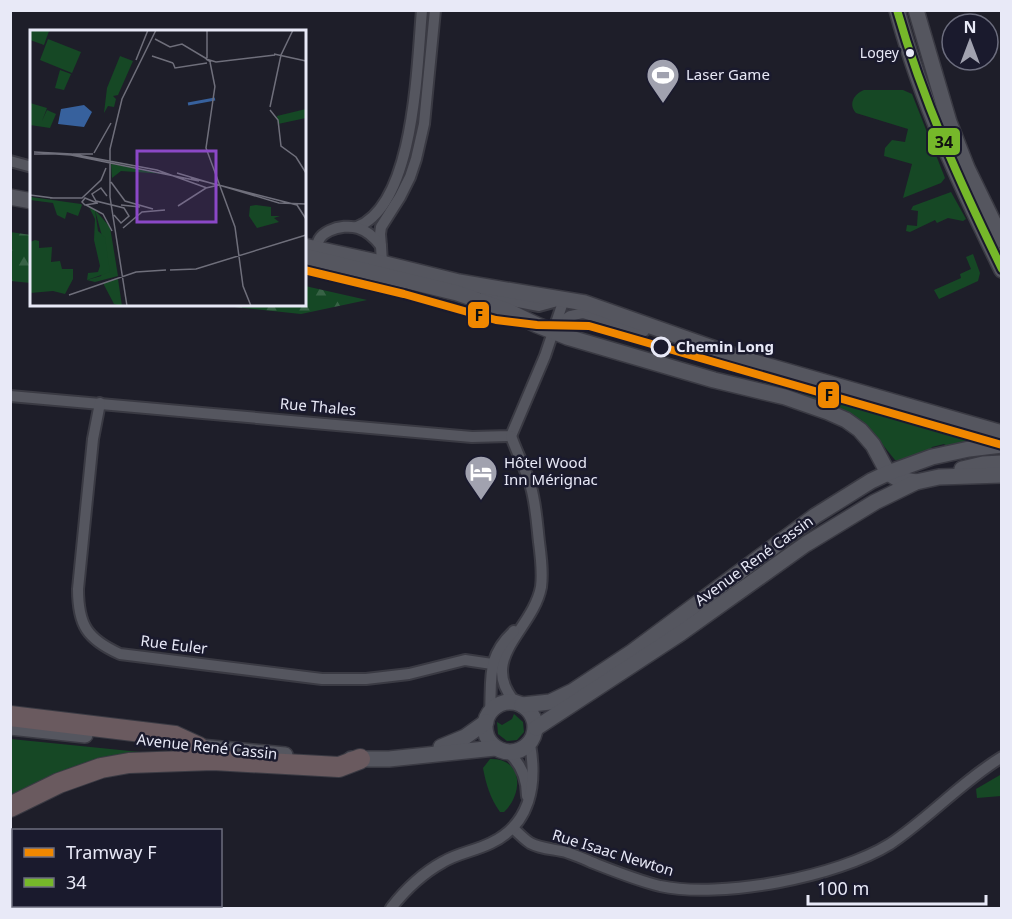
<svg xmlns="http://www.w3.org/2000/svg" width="1012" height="919" font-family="'Noto Sans',sans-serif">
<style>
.green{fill:#164825}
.forest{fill:url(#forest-firs)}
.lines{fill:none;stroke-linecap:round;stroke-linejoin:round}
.street-casing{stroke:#3a3a43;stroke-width:14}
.secondary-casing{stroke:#3a3a43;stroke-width:18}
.highway-casing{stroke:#3a3a43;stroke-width:22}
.street{stroke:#55565f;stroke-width:10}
.secondary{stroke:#55565f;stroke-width:15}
.highway{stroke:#6a5a5f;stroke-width:20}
.bus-1-casing{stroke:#1a1a2d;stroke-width:12}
.bus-1{stroke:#76b82a;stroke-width:8}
.tram-1-casing{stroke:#1a1a2d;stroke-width:12}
.tram-1{stroke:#f08700;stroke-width:8}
.bus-dot{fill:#e8e9f7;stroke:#1a1a2d;stroke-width:2}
.stop-dot{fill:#1a1a2d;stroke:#e8e9f7;stroke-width:3}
.labels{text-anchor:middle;stroke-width:5;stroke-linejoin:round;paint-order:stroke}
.bus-label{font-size:14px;fill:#e8e9f7;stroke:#1a1a2d;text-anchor:end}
.poi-label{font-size:15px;fill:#e8e9f7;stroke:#1a1a2d;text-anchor:start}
.stop-label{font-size:15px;font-weight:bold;fill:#e8e9f7;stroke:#1a1a2d;text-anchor:start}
.street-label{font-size:15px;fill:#e8e9f7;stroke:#1a1a2d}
.inset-river{fill:none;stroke:#37619d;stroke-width:3}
.inset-road{fill:none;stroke:#6f6f7b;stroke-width:1.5}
.view{fill:#8b48c7;fill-opacity:0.15;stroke:#8b48c7;stroke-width:3}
.inset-edge{fill:none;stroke:#e8e9f7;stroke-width:3}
.line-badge{stroke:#1a1a2d;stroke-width:2}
.pale-badge-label{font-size:16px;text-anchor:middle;font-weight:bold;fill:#111}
</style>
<defs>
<pattern id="forest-firs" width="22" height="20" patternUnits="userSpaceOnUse" patternTransform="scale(1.5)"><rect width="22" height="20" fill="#154825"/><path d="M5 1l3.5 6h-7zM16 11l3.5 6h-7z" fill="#376245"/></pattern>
</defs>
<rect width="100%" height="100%" fill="#1e1e29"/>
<g class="green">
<path d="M 864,90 L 903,90 L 912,94 L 945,178 L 941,183 L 903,198 L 912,164 L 884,156 L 885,148 L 892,140 L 905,142 L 908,129 L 856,113 C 848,104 854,94 864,90 Z"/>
<path d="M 951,192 L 966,219 L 963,221 L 948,218 L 937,223 L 935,220 L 910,232 L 906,231 L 907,225 L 917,226 L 918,211 L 911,210 L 913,206 Z"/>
<path d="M 973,254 L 980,273 L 978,281 L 939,299 L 934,290 L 961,278 L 960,274 L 971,269 L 966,257 Z"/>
<path d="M 748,381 L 786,386 L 982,441 L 948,447 L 944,444 L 932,447 L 929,452 L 902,461 L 895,460 L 866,424 L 838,407 Z"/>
<path d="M 514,714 L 523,722 L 524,732 L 517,740 L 507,741 L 498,734 L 497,722 L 502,725 L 512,719 Z"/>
<path d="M 11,739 L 160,754 L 11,799 Z"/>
<path d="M 490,759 C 524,758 523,794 504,812 L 500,812 C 490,798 486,784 483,768 Z"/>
<path d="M 1000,775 L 1001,796 L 977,798 L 976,789 Z"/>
</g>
<g class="forest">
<path d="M 10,232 L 31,235 L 31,283 L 11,281 Z"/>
<path d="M 305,286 L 367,300 L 301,314 L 215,305 L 304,304 Z"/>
</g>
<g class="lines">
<defs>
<g id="street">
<path d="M 10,161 L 32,167"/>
<path d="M 357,227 C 415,204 417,65 422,10"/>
<path d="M 381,246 L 380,234 L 381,227 L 400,197 L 410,177 L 416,159 L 424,124 L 435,10"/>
<path d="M 318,253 C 311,232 342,223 358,228 C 368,231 375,238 381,246 L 382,263 L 378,266"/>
<path d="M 485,296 L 539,306 L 561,300"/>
<path d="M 556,326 L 570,316 L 583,313 L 644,331"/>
<path d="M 10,396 L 472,437 L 511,436 L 545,356 L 564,299"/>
<path d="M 100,403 L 93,439 L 78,589 C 78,625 87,639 120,654 L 322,679 L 366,679 L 409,674 L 465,660 L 492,664"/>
<path d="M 511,436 C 517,453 526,470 531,487 C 536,505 537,524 539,542 C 541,557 543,572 541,587 C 533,630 477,658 515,702"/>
<path d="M 490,713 C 492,678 486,657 514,631"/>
<path d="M 509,753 C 522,765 527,779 527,796"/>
<path d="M 513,828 C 518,833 524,839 530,843 C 541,849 554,849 566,852 C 574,855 583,858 591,862 C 614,871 636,880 660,886 C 721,899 837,877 890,844 C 929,818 961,782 1002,757"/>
<path d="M 391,908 C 405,890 423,873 443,862 C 458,853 475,851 491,843 C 531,824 537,784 530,744"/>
</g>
<g id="secondary">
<path d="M 897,10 C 921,101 961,186 1002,270"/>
<path d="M 916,10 L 949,122 L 967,168 L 1002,240"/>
<path d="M 10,197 L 32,201"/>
<path d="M 304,246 L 382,263 L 459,282 L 585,303 L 744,359 L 1002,433"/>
<path d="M 308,257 L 457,293 L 506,310 L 537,325 L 567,337 L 714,380 L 785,397 L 828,412 L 846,420 L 860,430 L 873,445 L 888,473 L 898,479 L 916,482"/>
<path d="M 962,469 L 983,464 L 1002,463"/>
<circle cx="510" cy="727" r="25"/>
<path d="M 522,705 L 550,702 L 573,691 L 632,652 L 815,516 L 871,481 L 888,473 L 932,457 L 969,449 L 1002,445"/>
<path d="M 10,727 L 85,735"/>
<path d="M 536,728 L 681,633 L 806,544 L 875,502 L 916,482 L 939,477 L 1002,475"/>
<path d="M 190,746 L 285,755"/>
<path d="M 441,747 L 465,737 L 486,722"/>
<path d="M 351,759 L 389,759 L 495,748"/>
</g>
<g id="highway">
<path d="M 10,716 L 175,736 L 199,747"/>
<path d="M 10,807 L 59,783 L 101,768 L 129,763 L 213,760 L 339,767 L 360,759"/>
</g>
</defs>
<use href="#street" class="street-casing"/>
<use href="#secondary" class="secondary-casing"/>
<use href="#highway" class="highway-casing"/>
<use href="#street" class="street"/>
<use href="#secondary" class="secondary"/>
<use href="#highway" class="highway"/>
<defs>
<path id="bus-1" d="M 897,10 C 923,101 961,185 1002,269"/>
</defs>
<use href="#bus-1" class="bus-1-casing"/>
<use href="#bus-1" class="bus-1"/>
<defs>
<path id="tram-1" d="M 304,270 L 404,294 L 496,320 L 537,325 L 589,326 L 1002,445"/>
</defs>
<use href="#tram-1" class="tram-1-casing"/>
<use href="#tram-1" class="tram-1"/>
</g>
<defs>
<symbol id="stadium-pin" viewBox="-11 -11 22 30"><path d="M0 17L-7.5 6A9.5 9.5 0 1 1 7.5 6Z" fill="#a1a2af" stroke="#1a1a2d"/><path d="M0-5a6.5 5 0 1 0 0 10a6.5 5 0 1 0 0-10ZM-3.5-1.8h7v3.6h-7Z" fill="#fff"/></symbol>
<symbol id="hotel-pin" viewBox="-11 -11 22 30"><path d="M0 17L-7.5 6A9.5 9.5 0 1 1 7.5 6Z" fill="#a1a2af" stroke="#1a1a2d"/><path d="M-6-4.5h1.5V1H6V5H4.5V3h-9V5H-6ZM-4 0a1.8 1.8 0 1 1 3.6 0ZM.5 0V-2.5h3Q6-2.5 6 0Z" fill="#fff"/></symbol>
</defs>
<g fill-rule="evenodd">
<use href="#stadium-pin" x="644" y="56" width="38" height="52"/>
<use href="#hotel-pin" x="462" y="453" width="38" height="52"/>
</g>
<circle class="bus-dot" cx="910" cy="53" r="5"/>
<circle class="stop-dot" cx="661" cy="347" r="9"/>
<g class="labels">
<g class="bus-label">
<text x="899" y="58">Logey</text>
</g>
<g class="poi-label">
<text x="686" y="80">Laser Game</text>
<text x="504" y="468">Hôtel Wood<tspan x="504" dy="17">Inn Mérignac</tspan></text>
</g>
<g class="stop-label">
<text x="676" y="352">Chemin Long</text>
</g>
<g class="street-label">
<text transform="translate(318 407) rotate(5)" y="5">Rue Thales</text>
<text transform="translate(754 561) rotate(-36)" y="5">Avenue René Cassin</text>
<text transform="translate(174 645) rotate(7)" y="5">Rue Euler</text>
<text transform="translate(207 747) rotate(6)" y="5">Avenue René Cassin</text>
<text transform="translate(613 853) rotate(17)" y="5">Rue Isaac Newton</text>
</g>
</g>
<g transform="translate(30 30)">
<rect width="276" height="276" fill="#1e1e29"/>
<path d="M 0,0 L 19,1 L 14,15 L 0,10 ZM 90,26 L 103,31 L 88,65 L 83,66 L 86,69 L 84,77 L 78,76 L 74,83 L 77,58 ZM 0,73 L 17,78 L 12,91 L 17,80 L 26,84 L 20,98 L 0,95 ZM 226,175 L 241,177 L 241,186 L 250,186 L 244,188 L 249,192 L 227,198 L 219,186 L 220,176 ZM 65,180 L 80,197 L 88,246 L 65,252 L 57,250 L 71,246 L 77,225 ZM 5,210 L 9,211 L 9,218 L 22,217 L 21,232 L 30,231 L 32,239 L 43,239 L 43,249 L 35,264 L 23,261 L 0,263 L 0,212 ZM 88,249 L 92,276 L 84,274 L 73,253 Z" fill="#164825"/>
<path d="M 30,40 L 41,44 L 34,60 L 25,58 ZM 276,79 L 276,88 L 248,94 L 247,86 ZM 81,134 L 136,144 L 91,141 L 82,148 ZM 1,167 L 51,174 L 52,175 L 48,186 L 37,182 L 35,189 L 27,185 L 23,173 L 0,170 ZM 59,177 L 65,180 L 68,201 L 75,207 L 80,242 L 57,250 L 58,243 L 68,242 L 70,236 L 64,210 L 65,189 Z" fill="#154825"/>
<path d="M 18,9 L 51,22 L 42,43 L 10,30 Z" fill="#164825"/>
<path d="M 54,75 L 62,82 L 54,97 L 28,94 L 31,79 Z" fill="#37619d"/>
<path class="inset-river" d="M 158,74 L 185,69"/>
<path class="inset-road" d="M 125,9 L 140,17 L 152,14 L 177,29M 244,24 L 276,31M 122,26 L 143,33M 177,28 L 177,0M 106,30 L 118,0M 180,32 L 185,57M 181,32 L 176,29 L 186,32 L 245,25M 143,33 L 145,38 L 177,33M 185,56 L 176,118 L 205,197 L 213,256 L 221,276M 240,77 L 251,25 L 263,0M 240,80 L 248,90 L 251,116 L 266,127 L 276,143M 4,122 L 42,124 L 127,140 L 177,158M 10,123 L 41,125 L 169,151M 64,123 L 81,93M 4,124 L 28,124M 43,124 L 63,124M 147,143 L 187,155M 161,148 L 267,175 L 276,189M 81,152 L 95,171 L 123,179M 0,165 L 23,168M 77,166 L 71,158 L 62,164 L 66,171 L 94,178 L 99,186 L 91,193 L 84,185M 20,168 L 52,168 L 71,150 L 76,138M 67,173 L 55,168 L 52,172 L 55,175 L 68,173M 56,175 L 73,184 L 82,201M 91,175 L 110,177M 148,176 L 176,158 L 189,155 L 249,173 L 276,174M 93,198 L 112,182 L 135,180M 140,240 L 166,239 L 276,205M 39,265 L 106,242 L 136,240M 97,276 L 80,167 L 80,119 L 92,69 L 126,0"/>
<path class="view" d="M 107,121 L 186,121 L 186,192 L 107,192 Z"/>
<rect width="276" height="276" class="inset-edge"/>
</g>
<g class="line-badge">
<rect x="927" y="127" width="34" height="29" rx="6" fill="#76b82a"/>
<rect x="467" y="301" width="23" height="28" rx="6" fill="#f08700"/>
<rect x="817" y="381" width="23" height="28" rx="6" fill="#f08700"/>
</g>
<g class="pale-badge-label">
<text x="944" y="148">34</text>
<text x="479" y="321">F</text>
<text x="829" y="401">F</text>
</g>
<rect width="1012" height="919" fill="none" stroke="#e8e9f7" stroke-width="24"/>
<rect x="12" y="829" width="210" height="78" fill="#1a1a2d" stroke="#6c6d7e" stroke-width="1.5"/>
<rect x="24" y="848" width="30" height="9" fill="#f08700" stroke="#6c6d7e" stroke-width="1.5"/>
<text x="66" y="859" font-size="18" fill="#e8e9f7">Tramway F</text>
<rect x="24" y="878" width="30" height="9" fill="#76b82a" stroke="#6c6d7e" stroke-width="1.5"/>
<text x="66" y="889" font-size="18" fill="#e8e9f7">34</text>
<g transform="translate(970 42)"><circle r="28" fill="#1a1a2d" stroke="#6c6d7e" stroke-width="1.5"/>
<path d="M0-4.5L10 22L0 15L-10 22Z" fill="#a1a2af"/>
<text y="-9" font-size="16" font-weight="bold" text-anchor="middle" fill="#e8e9f7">N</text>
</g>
<path d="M808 895v9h178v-9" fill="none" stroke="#e8e9f7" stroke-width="3"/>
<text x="817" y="895" font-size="18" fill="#e8e9f7" stroke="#1a1a2d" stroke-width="4.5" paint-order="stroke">100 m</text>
</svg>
